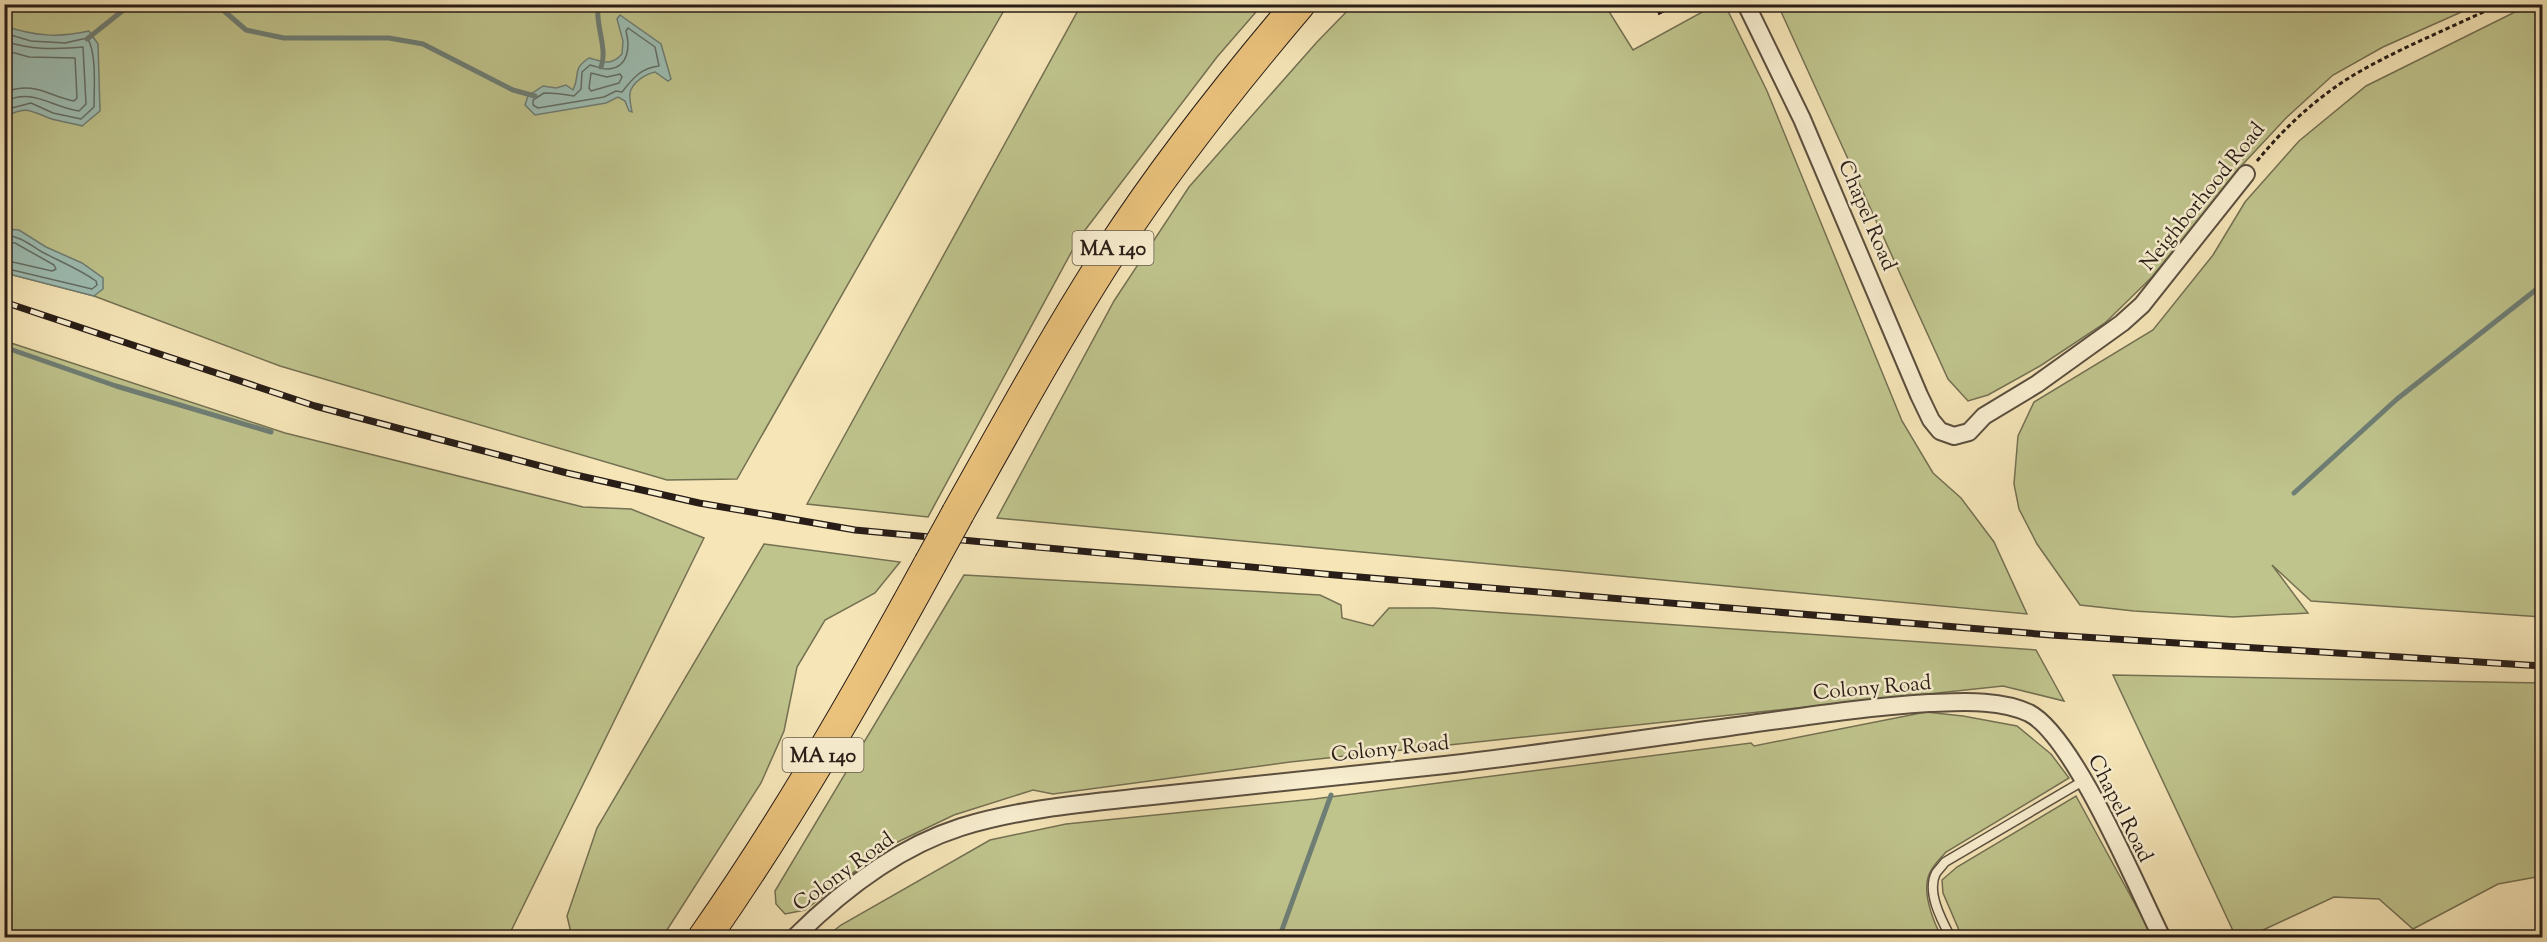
<svg xmlns="http://www.w3.org/2000/svg" width="2547" height="942" font-family="'Sorts Mill Goudy',serif">
<style>
.green{fill:#bfc38c;stroke:#747052;stroke-width:1.5}
.water{fill:#9dbeb4;stroke:#6e7e75;stroke-width:1.5}
.lines{fill:none;stroke-linecap:round;stroke-linejoin:round}
.shore{stroke:#626e66;stroke-width:1.5}
.stream{stroke:#6e7e75;stroke-width:5}
.lane-casing{stroke:#5b4f3f;stroke-width:11}
.street-casing{stroke:#5b4f3f;stroke-width:20}
.highway-casing{stroke:#281d17;stroke-width:34}
.path{stroke:#281d17;stroke-width:3;stroke-dasharray:4.5 3;stroke-linecap:butt}
.lane{stroke:#f8eed0;stroke-width:8}
.street{stroke:#f8eed0;stroke-width:16}
.highway{stroke:#eac27c;stroke-width:32}
.rail-casing{stroke:#281d17;stroke-width:7}
.rail{stroke:#f8eed0;stroke-width:4.5;stroke-dasharray:14;stroke-linecap:butt}
.highway-bridge-casing{stroke:#281d17;stroke-width:34;stroke-linecap:butt}
.highway-bridge{stroke:#eac27c;stroke-width:32}
.wall{fill:#be8976;stroke:#281d17;stroke-width:1.5}
.shaded-wall{fill:#9b6f60;stroke:#281d17;stroke-width:1.5}
.labels{text-anchor:middle;stroke-width:5;stroke-linejoin:round;paint-order:stroke}
.shield{fill:#f8eed0;stroke:#665c4e;stroke-width:1.5}
.shield-label{font-size:20px;font-weight:bold;fill:#281d17}
.street-label{font-size:21px;fill:#281d17;stroke:#f8eed0}
</style>
<rect width="100%" height="100%" fill="#f5e5b7"/>
<filter id="stains"><feTurbulence type="fractalNoise" baseFrequency=".00333" numOctaves="4"/><feColorMatrix values="0 0 0 0 .2 0 0 0 0 .09 0 0 0 0 .02 0 0 0 .5 -.17"/></filter>
<radialGradient id="worn" r=".72"><stop offset=".6" stop-color="#630" stop-opacity="0"/><stop offset="1" stop-color="#630" stop-opacity=".3"/></radialGradient>
<g class="green">
<path d="M 1354,4 L 1605,5 L 1633,50 L 1715,5 L 1725,5 L 1767,91 L 1902,421 L 1933,473 L 1961,498 L 1994,542 L 2027,614 L 997,518 L 1114,301 L 1189,187 L 1317,42 Z"/>
<path d="M 4,5 L 1007,5 L 737,479 L 667,480 L 280,366 L 94,296 L 5,273 Z"/>
<path d="M 1081,5 L 1262,5 L 1217,57 L 1079,238 L 928,517 L 807,504 Z"/>
<path d="M 1778,5 L 2477,5 L 2383,47 L 2333,75 L 2286,118 L 2244,163 L 2152,277 L 2105,323 L 2040,366 L 1988,395 L 1968,401 L 1948,379 Z"/>
<path d="M 2529,5 L 2542,5 L 2542,617 L 2311,601 L 2272,565 L 2308,613 L 2233,617 L 2134,611 L 2080,605 L 2037,544 L 2019,509 L 2014,484 L 2018,436 L 2034,402 L 2153,330 L 2213,255 L 2245,202 L 2299,141 L 2366,86 Z"/>
<path d="M 5,341 L 285,433 L 583,507 L 631,509 L 704,538 L 510,933 L 511,937 L 5,937 Z"/>
<path d="M 764,544 L 900,562 L 875,593 L 825,620 L 797,667 L 784,731 L 761,783 L 667,930 L 660,937 L 572,937 L 567,916 L 597,828 Z"/>
<path d="M 964,575 L 1320,595 L 1341,605 L 1342,618 L 1373,626 L 1389,608 L 1434,608 L 2036,650 L 2064,701 L 2003,686 L 1290,762 L 1053,794 L 1033,790 L 954,815 L 885,848 L 805,910 L 785,914 L 776,904 L 775,891 Z"/>
<path d="M 2113,675 L 2542,683 L 2542,876 L 2498,884 L 2413,929 L 2379,899 L 2334,897 L 2248,937 L 2236,937 Z"/>
<path d="M 1926,712 L 1963,716 L 2017,726 L 2051,754 L 2069,778 L 1946,852 C 1938,861 1928,870 1927,883 C 1925,899 1934,924 1942,937 L 826,937 L 841,925 L 990,840 L 1066,824 L 1314,799 L 1751,743 L 1754,746 Z"/>
<path d="M 2076,796 L 2153,937 L 1962,937 L 1943,893 L 1942,880 L 1957,867 Z"/>
</g>
<g class="water">
<path d="M 620,15 L 661,44 L 671,79 L 668,81 L 655,72 C 646,74 632,82 630,93 C 629,98 631,106 632,112 L 629,111 L 625,101 L 618,97 L 606,103 L 535,115 L 525,105 L 528,96 L 543,86 L 556,88 L 566,85 L 573,90 C 581,74 571,70 589,58 C 604,62 611,66 622,54 L 623,41 L 617,19 Z"/>
<path d="M 5,26 C 34,36 59,38 89,31 L 98,44 L 100,111 L 82,126 C 72,123 60,122 49,118 C 29,110 25,106 5,117 Z"/>
<path d="M 4,229 L 19,230 L 46,247 L 82,263 L 103,278 L 103,289 L 94,296 L 5,273 Z"/>
</g>
<g class="lines">
<g class="shore">
<path d="M 628,28 L 655,47 L 659,66 C 641,68 633,78 622,92 L 616,91 L 604,97 L 538,108 L 533,105 L 533,100 L 544,93 C 556,93 563,94 574,96 L 581,89 L 582,72 L 590,65 C 596,66 603,70 609,69 C 629,67 630,46 626,31 Z"/>
<path d="M 4,33 L 31,41 L 65,43 L 87,38 C 97,51 94,90 94,107 L 81,119 L 53,113 L 31,103 L 4,110"/>
<path d="M 4,41 C 36,51 52,49 83,47 L 86,104 L 79,111 C 51,107 32,87 4,102"/>
<path d="M 4,50 L 29,57 L 75,58 L 77,98 L 74,101 C 45,95 37,81 4,92"/>
<path d="M 591,73 L 607,77 L 620,74 L 622,77 L 619,83 L 591,91 L 589,88 Z"/>
<path d="M 4,235 C 20,236 29,244 42,252 C 61,262 79,269 96,281 L 97,285 L 92,289 L 4,268"/>
<path d="M 4,242 L 15,243 L 54,265 L 56,269 L 52,271 L 4,260"/>
</g>
<g class="stream">
<path d="M 216,4 L 246,30 L 284,38 L 389,38 L 423,44 L 513,90 L 535,96"/>
<path d="M 598,4 C 595,26 608,48 601,67"/>
<path d="M 87,39 L 131,4"/>
<path d="M 4,347 L 116,386 L 271,432"/>
<path d="M 2294,493 L 2397,399 L 2542,285"/>
<path d="M 1279,938 L 1331,795"/>
</g>
<defs>
<path id="lane" d="M 1951,938 C 1942,921 1926,892 1936,873 C 1938,870 1942,866 1945,862 L 2083,781"/>
<g id="street">
<path d="M 1746,4 L 1802,119 L 1919,395 L 1931,420 L 1940,431 L 1954,436 L 1969,432 L 1984,416 L 2037,384 L 2122,323 L 2142,305 L 2246,174"/>
<path d="M 794,938 C 840,892 898,847 961,827 C 1023,808 1088,803 1152,796 C 1249,785 1347,776 1445,765 C 1540,754 1634,740 1729,727 C 1795,718 1862,707 1929,703 C 1961,702 1999,699 2029,713 C 2074,736 2137,888 2162,938"/>
</g>
<g id="highway">
<path d="M 958,513 C 1007,426 1055,338 1109,254 C 1166,166 1231,84 1299,4"/>
<path d="M 704,938 C 788,818 860,692 930,564"/>
</g>
</defs>
<use href="#lane" class="lane-casing"/>
<use href="#street" class="street-casing"/>
<use href="#highway" class="highway-casing"/>
<path class="path" d="M 2257,161 C 2284,128 2315,99 2352,76 C 2399,48 2451,28 2500,4"/>
<use href="#lane" class="lane"/>
<use href="#street" class="street"/>
<use href="#highway" class="highway"/>
<defs>
<path id="rail" d="M 4,302 L 315,406 L 442,440 L 567,473 L 699,503 L 855,530 L 1335,575 L 2051,635 L 2542,666"/>
</defs>
<use href="#rail" class="rail-casing"/>
<use href="#rail" class="rail"/>
<defs>
<path id="highway-bridge" d="M 930,564 L 958,513"/>
</defs>
<use href="#highway-bridge" class="highway-bridge-casing"/>
<use href="#highway-bridge" class="highway-bridge"/>
</g>
<path class="wall" d="M 1654,4 L 1678,4 L 1659,14 Z"/>
<path class="shaded-wall" d="M 1659,4 L 1678,4 L 1659,14 Z"/>
<g class="labels">
<g class="shield">
<rect x="1072.5" y="231" width="81" height="34" rx="4.5"/>
<rect x="782.5" y="738" width="81" height="34" rx="4.5"/>
</g>
<g class="shield-label">
<text x="1113" y="255">MA 140</text>
<text x="823" y="762">MA 140</text>
</g>
<g class="street-label">
<text transform="translate(2202 196) rotate(-51)" y="7">Neighborhood Road</text>
<text transform="translate(1868 215) rotate(67)" y="7">Chapel Road</text>
<text transform="translate(1872 687) rotate(-5)" y="7">Colony Road</text>
<text transform="translate(1390 748) rotate(-6)" y="7">Colony Road</text>
<text transform="translate(2121 808) rotate(63)" y="7">Chapel Road</text>
<text transform="translate(843 871) rotate(-36)" y="7">Colony Road</text>
</g>
</g>
<rect width="2547" height="942" fill="none" stroke="#f5e5b7" stroke-width="24"/>
<rect x="6" y="6" width="2535" height="930" fill="none" stroke="#281d17" stroke-width="3"/>
<rect x="12" y="12" width="2523" height="918" fill="none" stroke="#281d17" stroke-width="1.5"/>
<rect width="100%" height="100%" filter="url(#stains)"/>
<rect width="100%" height="100%" fill="url(#worn)"/>
</svg>
